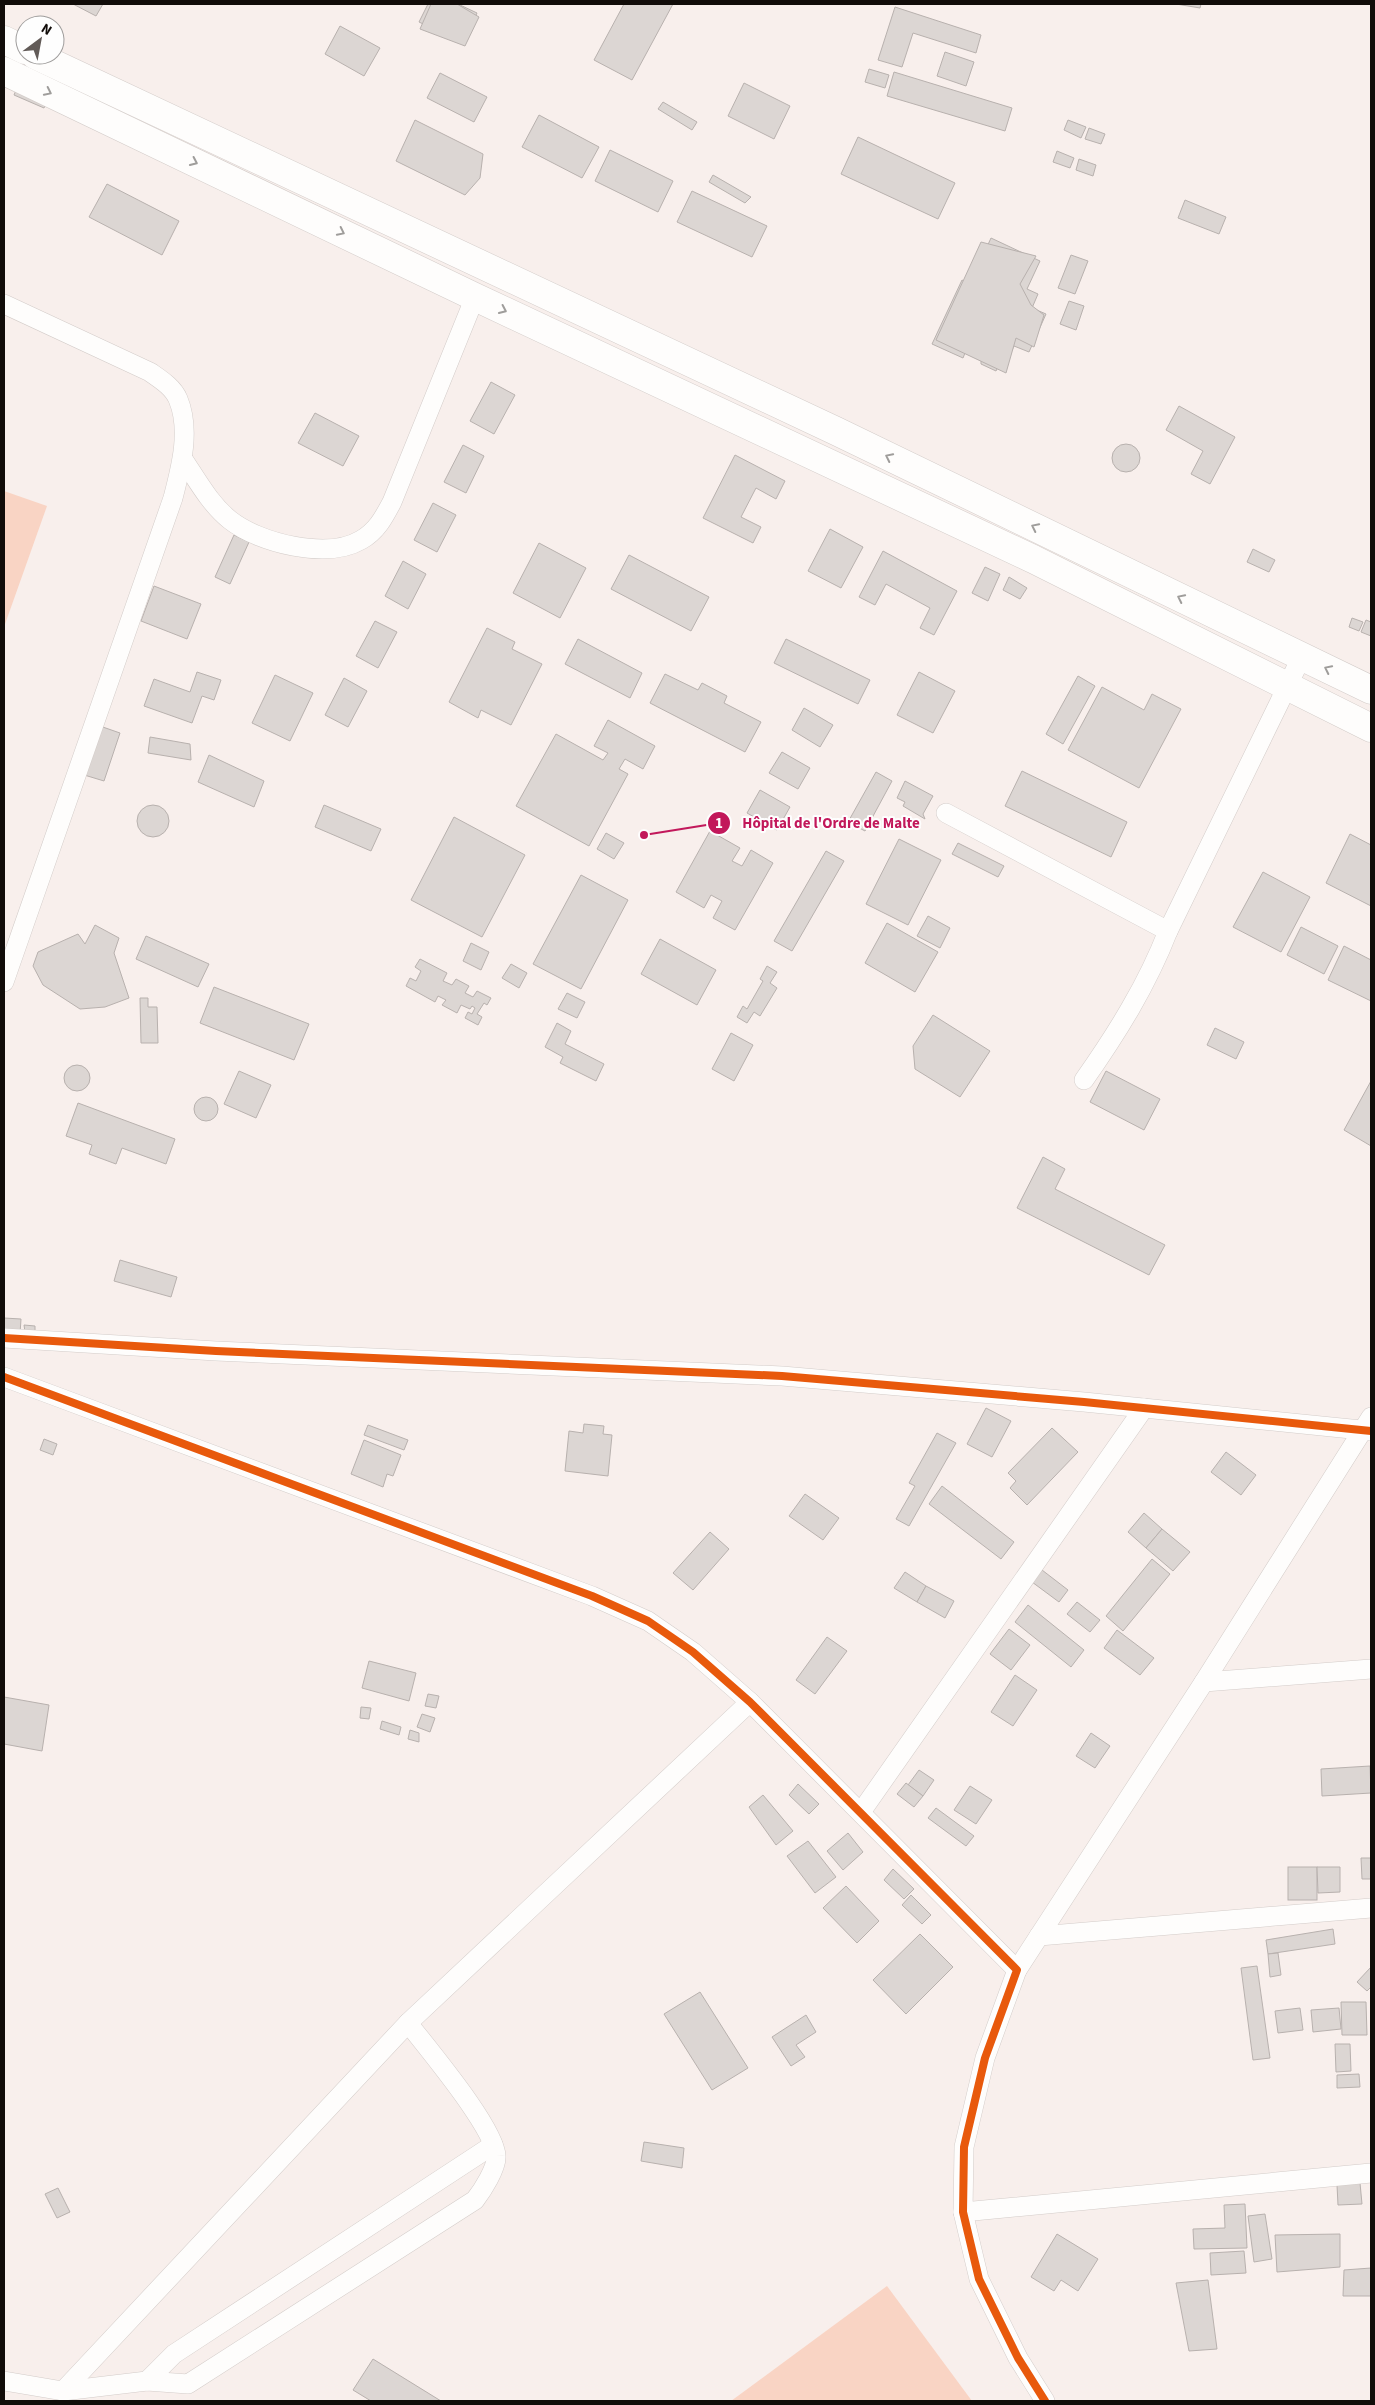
<svg xmlns="http://www.w3.org/2000/svg" width="1375" height="2405" font-family="'Source Sans 3',sans-serif">
<style>
.green{fill:#f9d4c4}
.building{fill:#dcd6d3;stroke:#b8b1ae}
.lines{fill:none;stroke-linecap:round;stroke-linejoin:round}
.street-casing{stroke:#d3ccc9;stroke-width:20}
.primary-casing{stroke:#d3ccc9;stroke-width:29}
.street{stroke:#fefdfc;stroke-width:19}
.primary{stroke:#fefdfc;stroke-width:28}
.cycleway-casing{stroke:#fefefe;stroke-width:11}
.cycleway{stroke:#e8590c;stroke-width:8}
.oneway{stroke:#9f9d9b}
.leader{fill:none;stroke:#c2185b;stroke-width:2}
.callout-dot{fill:#c2185b;stroke:#fefefe;stroke-width:2}
.mark-label{font-size:15px;text-anchor:middle;font-weight:bold;fill:#fff}
.callout-label{font-size:15px;text-anchor:middle;font-weight:bold;fill:#c2185b;stroke:#fefefe;stroke-width:4;stroke-linejoin:round;paint-order:stroke}
</style>
<rect width="100%" height="100%" fill="#f8efec"/>
<g class="green">
<path d="M 4,491 L 47,506 L 4,627 Z"/>
<path d="M 887,2286 L 972,2401 L 731,2401 Z"/>
</g>
<g class="building">
<path d="M 73,4 L 103,4 L 96,16 Z"/>
<path d="M 428,4 L 458,4 L 477,13 L 463,43 L 419,22 Z"/>
<path d="M 431,4 L 457,4 L 479,17 L 465,46 L 420,29 Z"/>
<path d="M 624,4 L 673,4 L 632,80 L 594,60 Z"/>
<path d="M 1176,4 L 1201,4 L 1200,8 Z"/>
<path d="M 895,7 L 981,35 L 976,53 L 913,33 L 902,67 L 878,60 Z"/>
<path d="M 340,26 L 380,48 L 364,76 L 325,54 Z"/>
<path d="M 945,52 L 974,62 L 966,86 L 937,76 Z"/>
<path d="M 869,69 L 889,75 L 885,88 L 865,82 Z"/>
<path d="M 894,72 L 1012,108 L 1005,131 L 887,96 Z"/>
<path d="M 440,73 L 487,97 L 474,122 L 427,98 Z"/>
<path d="M 19,83 L 49,96 L 44,108 L 14,95 Z"/>
<path d="M 744,83 L 790,106 L 774,139 L 728,116 Z"/>
<path d="M 663,102 L 697,122 L 692,130 L 658,109 Z"/>
<path d="M 539,115 L 599,147 L 582,178 L 522,147 Z"/>
<path d="M 415,120 L 483,154 L 480,178 L 465,195 L 396,161 Z"/>
<path d="M 1068,120 L 1086,127 L 1081,138 L 1064,130 Z"/>
<path d="M 1089,128 L 1105,134 L 1101,144 L 1085,139 Z"/>
<path d="M 858,137 L 955,183 L 938,219 L 841,174 Z"/>
<path d="M 610,150 L 673,181 L 658,212 L 595,181 Z"/>
<path d="M 1057,151 L 1074,158 L 1070,168 L 1053,162 Z"/>
<path d="M 1079,159 L 1096,165 L 1093,176 L 1076,170 Z"/>
<path d="M 713,175 L 751,197 L 745,203 L 709,182 Z"/>
<path d="M 107,184 L 179,221 L 162,255 L 89,217 Z"/>
<path d="M 692,191 L 767,226 L 752,257 L 677,222 Z"/>
<path d="M 1185,200 L 1226,217 L 1219,234 L 1178,218 Z"/>
<path d="M 991,238 L 1040,261 L 1027,289 L 1038,294 L 1032,308 L 1046,314 L 1029,352 L 1014,346 L 1006,363 L 1001,361 L 996,371 L 981,364 L 981,360 L 965,353 L 963,358 L 932,344 L 962,280 L 970,284 Z"/>
<path d="M 981,242 L 1036,256 L 1020,284 L 1031,305 L 1044,315 L 1034,347 L 1016,338 L 1006,373 L 936,340 Z"/>
<path d="M 1071,255 L 1088,261 L 1075,294 L 1058,288 Z"/>
<path d="M 1069,301 L 1084,306 L 1076,330 L 1060,324 Z"/>
<path d="M 491,382 L 515,395 L 494,434 L 470,421 Z"/>
<path d="M 1179,406 L 1235,437 L 1210,484 L 1191,474 L 1203,451 L 1166,430 Z"/>
<path d="M 315,413 L 359,436 L 343,466 L 298,443 Z"/>
<circle cx="1126" cy="458" r="14"/>
<path d="M 463,445 L 484,456 L 466,493 L 444,482 Z"/>
<path d="M 735,455 L 785,481 L 776,499 L 756,488 L 741,517 L 761,527 L 753,543 L 703,518 Z"/>
<path d="M 433,503 L 456,515 L 437,552 L 414,540 Z"/>
<path d="M 830,529 L 863,547 L 841,588 L 808,571 Z"/>
<path d="M 234,535 L 249,542 L 230,584 L 215,577 Z"/>
<path d="M 539,543 L 586,568 L 560,618 L 513,593 Z"/>
<path d="M 1253,549 L 1275,560 L 1269,572 L 1247,562 Z"/>
<path d="M 883,551 L 957,591 L 934,635 L 920,628 L 930,608 L 886,584 L 875,605 L 859,597 Z"/>
<path d="M 629,555 L 709,597 L 691,631 L 611,589 Z"/>
<path d="M 403,561 L 426,574 L 408,609 L 385,596 Z"/>
<path d="M 985,567 L 1000,574 L 988,601 L 972,593 Z"/>
<path d="M 1009,577 L 1027,588 L 1020,599 L 1003,590 Z"/>
<path d="M 154,586 L 201,604 L 187,639 L 141,621 Z"/>
<path d="M 1352,618 L 1363,622 L 1359,631 L 1349,627 Z"/>
<path d="M 1366,620 L 1371,622 L 1371,636 L 1361,632 Z"/>
<path d="M 375,621 L 397,632 L 378,668 L 356,656 Z"/>
<path d="M 487,628 L 515,642 L 512,649 L 542,664 L 511,725 L 481,710 L 478,718 L 449,702 Z"/>
<path d="M 578,639 L 642,673 L 630,698 L 565,664 Z"/>
<path d="M 786,639 L 870,680 L 858,704 L 774,663 Z"/>
<path d="M 197,672 L 221,680 L 214,700 L 202,696 L 192,723 L 144,706 L 154,679 L 190,692 Z"/>
<path d="M 919,672 L 955,691 L 933,733 L 897,715 Z"/>
<path d="M 665,674 L 698,690 L 702,683 L 727,696 L 724,703 L 761,722 L 745,752 L 650,703 Z"/>
<path d="M 275,675 L 313,693 L 290,741 L 252,723 Z"/>
<path d="M 1078,676 L 1095,686 L 1063,744 L 1046,734 Z"/>
<path d="M 344,678 L 367,691 L 348,727 L 325,715 Z"/>
<path d="M 1102,687 L 1144,710 L 1152,694 L 1181,709 L 1139,788 L 1068,750 Z"/>
<path d="M 804,708 L 833,725 L 820,747 L 792,730 Z"/>
<path d="M 608,720 L 655,746 L 643,769 L 625,759 L 619,769 L 628,774 L 589,846 L 516,806 L 556,734 L 603,760 L 608,753 L 594,746 Z"/>
<path d="M 97,725 L 120,733 L 104,781 L 81,774 Z"/>
<path d="M 150,737 L 190,744 L 191,760 L 148,753 Z"/>
<path d="M 782,752 L 810,768 L 798,789 L 769,773 Z"/>
<path d="M 209,755 L 264,781 L 254,807 L 198,782 Z"/>
<path d="M 1022,771 L 1127,822 L 1111,857 L 1005,806 Z"/>
<path d="M 876,772 L 892,781 L 865,831 L 848,822 Z"/>
<path d="M 905,781 L 933,796 L 923,814 L 925,819 L 903,806 L 905,802 L 897,798 Z"/>
<path d="M 760,790 L 790,807 L 777,830 L 747,813 Z"/>
<path d="M 324,805 L 381,829 L 371,851 L 315,827 Z"/>
<circle cx="153" cy="821" r="16"/>
<path d="M 454,817 L 525,855 L 482,937 L 411,900 Z"/>
<path d="M 710,831 L 740,848 L 732,861 L 742,866 L 751,850 L 773,863 L 735,930 L 713,918 L 722,901 L 711,895 L 704,908 L 676,892 Z"/>
<path d="M 606,833 L 624,843 L 614,859 L 597,849 Z"/>
<path d="M 1350,834 L 1371,845 L 1371,906 L 1326,883 Z"/>
<path d="M 899,839 L 941,860 L 908,925 L 866,904 Z"/>
<path d="M 958,843 L 1004,866 L 998,877 L 952,854 Z"/>
<path d="M 826,851 L 844,861 L 792,951 L 774,941 Z"/>
<path d="M 1263,872 L 1310,897 L 1281,952 L 1233,927 Z"/>
<path d="M 581,875 L 628,900 L 581,989 L 533,964 Z"/>
<path d="M 928,916 L 950,928 L 940,948 L 917,936 Z"/>
<path d="M 887,923 L 938,952 L 915,992 L 865,963 Z"/>
<path d="M 95,925 L 119,938 L 114,953 L 129,998 L 105,1007 L 80,1009 L 43,985 L 33,966 L 38,952 L 78,934 L 85,944 Z"/>
<path d="M 1301,927 L 1338,946 L 1324,974 L 1287,955 Z"/>
<path d="M 146,936 L 209,964 L 198,987 L 136,959 Z"/>
<path d="M 660,939 L 716,970 L 697,1005 L 641,974 Z"/>
<path d="M 471,943 L 489,952 L 481,970 L 463,961 Z"/>
<path d="M 1344,946 L 1371,960 L 1371,1001 L 1328,980 Z"/>
<path d="M 420,959 L 447,973 L 443,981 L 452,985 L 456,979 L 469,986 L 465,993 L 473,997 L 477,991 L 491,998 L 487,1005 L 484,1003 L 477,1014 L 482,1017 L 478,1025 L 465,1018 L 468,1012 L 472,1014 L 475,1008 L 472,1006 L 470,1009 L 461,1005 L 457,1013 L 442,1005 L 446,1000 L 438,996 L 435,1002 L 406,986 L 410,978 L 416,981 L 421,971 L 415,967 Z"/>
<path d="M 511,964 L 527,973 L 519,988 L 502,978 Z"/>
<path d="M 767,966 L 777,972 L 770,983 L 777,988 L 760,1016 L 754,1012 L 747,1023 L 737,1017 L 743,1006 L 747,1009 L 763,981 L 760,979 Z"/>
<path d="M 214,987 L 309,1024 L 294,1060 L 200,1023 Z"/>
<path d="M 567,993 L 585,1002 L 577,1018 L 558,1009 Z"/>
<path d="M 140,998 L 148,998 L 148,1007 L 157,1007 L 158,1043 L 141,1043 Z"/>
<path d="M 933,1015 L 990,1051 L 960,1097 L 915,1069 L 913,1046 Z"/>
<path d="M 557,1023 L 571,1031 L 565,1044 L 604,1064 L 596,1081 L 560,1063 L 563,1057 L 545,1047 Z"/>
<path d="M 1215,1028 L 1244,1042 L 1236,1059 L 1207,1045 Z"/>
<path d="M 731,1033 L 753,1045 L 734,1081 L 712,1069 Z"/>
<circle cx="77" cy="1078" r="13"/>
<path d="M 239,1071 L 271,1085 L 256,1118 L 224,1104 Z"/>
<path d="M 1106,1071 L 1160,1099 L 1144,1130 L 1090,1102 Z"/>
<path d="M 1371,1081 L 1371,1146 L 1344,1130 Z"/>
<circle cx="206" cy="1109" r="12"/>
<path d="M 78,1103 L 175,1139 L 166,1164 L 122,1148 L 116,1164 L 89,1154 L 92,1145 L 66,1136 Z"/>
<path d="M 1043,1157 L 1065,1169 L 1055,1189 L 1165,1245 L 1149,1275 L 1017,1208 Z"/>
<path d="M 120,1260 L 177,1277 L 171,1297 L 114,1281 Z"/>
<path d="M 4,1318 L 21,1319 L 20,1334 L 4,1333 Z"/>
<path d="M 24,1325 L 35,1326 L 35,1332 L 25,1332 Z"/>
<path d="M 986,1408 L 1011,1421 L 992,1457 L 967,1444 Z"/>
<path d="M 584,1424 L 604,1426 L 603,1434 L 612,1435 L 608,1476 L 565,1471 L 569,1431 L 583,1433 Z"/>
<path d="M 368,1425 L 408,1440 L 404,1450 L 364,1435 Z"/>
<path d="M 1052,1428 L 1078,1452 L 1027,1505 L 1010,1488 L 1016,1481 L 1008,1473 Z"/>
<path d="M 937,1433 L 956,1443 L 909,1526 L 896,1519 L 915,1486 L 909,1483 Z"/>
<path d="M 44,1439 L 57,1444 L 53,1455 L 40,1450 Z"/>
<path d="M 364,1440 L 401,1455 L 393,1476 L 387,1474 L 383,1487 L 351,1474 Z"/>
<path d="M 1226,1452 L 1256,1475 L 1241,1495 L 1211,1472 Z"/>
<path d="M 942,1486 L 1014,1542 L 1001,1559 L 929,1504 Z"/>
<path d="M 805,1494 L 839,1518 L 823,1540 L 789,1516 Z"/>
<path d="M 1144,1513 L 1162,1529 L 1146,1548 L 1128,1532 Z"/>
<path d="M 1162,1529 L 1190,1552 L 1173,1571 L 1146,1548 Z"/>
<path d="M 710,1532 L 729,1549 L 693,1590 L 673,1573 Z"/>
<path d="M 1152,1559 L 1170,1574 L 1123,1631 L 1106,1616 Z"/>
<path d="M 1042,1570 L 1068,1590 L 1059,1602 L 1032,1582 Z"/>
<path d="M 905,1572 L 926,1586 L 917,1602 L 894,1588 Z"/>
<path d="M 926,1586 L 954,1601 L 945,1618 L 917,1602 Z"/>
<path d="M 1077,1602 L 1100,1620 L 1090,1632 L 1067,1614 Z"/>
<path d="M 1028,1605 L 1084,1650 L 1071,1667 L 1015,1622 Z"/>
<path d="M 1009,1629 L 1030,1645 L 1011,1670 L 990,1654 Z"/>
<path d="M 1117,1630 L 1154,1658 L 1140,1675 L 1104,1648 Z"/>
<path d="M 827,1637 L 847,1651 L 815,1694 L 796,1680 Z"/>
<path d="M 369,1661 L 416,1673 L 409,1701 L 362,1688 Z"/>
<path d="M 1015,1675 L 1037,1690 L 1013,1726 L 991,1712 Z"/>
<path d="M 428,1694 L 439,1696 L 436,1708 L 425,1706 Z"/>
<path d="M 4,1697 L 49,1705 L 42,1751 L 4,1744 Z"/>
<path d="M 361,1707 L 371,1708 L 369,1719 L 360,1718 Z"/>
<path d="M 422,1714 L 435,1718 L 430,1732 L 417,1727 Z"/>
<path d="M 382,1721 L 401,1727 L 399,1735 L 380,1729 Z"/>
<path d="M 410,1730 L 419,1733 L 419,1742 L 408,1739 Z"/>
<path d="M 1091,1733 L 1110,1746 L 1095,1768 L 1076,1756 Z"/>
<path d="M 1370,1766 L 1371,1793 L 1322,1796 L 1321,1769 Z"/>
<path d="M 919,1770 L 934,1780 L 923,1796 L 908,1785 Z"/>
<path d="M 906,1783 L 923,1796 L 914,1807 L 897,1794 Z"/>
<path d="M 798,1784 L 819,1804 L 809,1814 L 789,1795 Z"/>
<path d="M 970,1786 L 992,1800 L 976,1824 L 954,1810 Z"/>
<path d="M 763,1795 L 793,1831 L 776,1845 L 749,1807 Z"/>
<path d="M 936,1808 L 974,1836 L 966,1846 L 928,1818 Z"/>
<path d="M 848,1833 L 863,1852 L 843,1870 L 827,1851 Z"/>
<path d="M 808,1841 L 836,1877 L 815,1893 L 787,1856 Z"/>
<path d="M 1361,1858 L 1371,1858 L 1371,1879 L 1362,1879 Z"/>
<rect x="1288" y="1867" width="29" height="33"/>
<path d="M 1317,1867 L 1340,1867 L 1340,1892 L 1318,1893 Z"/>
<path d="M 893,1869 L 914,1889 L 904,1899 L 884,1880 Z"/>
<path d="M 846,1886 L 879,1921 L 857,1943 L 823,1908 Z"/>
<path d="M 911,1895 L 931,1915 L 922,1924 L 902,1905 Z"/>
<path d="M 1333,1929 L 1335,1944 L 1268,1954 L 1266,1940 Z"/>
<path d="M 920,1934 L 953,1967 L 906,2014 L 873,1980 Z"/>
<path d="M 1278,1953 L 1281,1975 L 1270,1977 L 1268,1954 Z"/>
<path d="M 1257,1966 L 1270,2058 L 1253,2060 L 1241,1968 Z"/>
<path d="M 1371,1967 L 1371,1987 L 1367,1991 L 1357,1982 Z"/>
<path d="M 700,1992 L 748,2068 L 712,2090 L 664,2014 Z"/>
<path d="M 1341,2002 L 1366,2002 L 1367,2035 L 1342,2035 Z"/>
<path d="M 1300,2008 L 1303,2030 L 1278,2033 L 1275,2011 Z"/>
<path d="M 1339,2008 L 1341,2029 L 1313,2032 L 1311,2010 Z"/>
<path d="M 806,2015 L 816,2032 L 796,2045 L 805,2057 L 791,2066 L 772,2037 Z"/>
<path d="M 1335,2044 L 1350,2044 L 1351,2071 L 1336,2072 Z"/>
<path d="M 1359,2074 L 1360,2087 L 1337,2088 L 1337,2075 Z"/>
<path d="M 644,2142 L 684,2148 L 682,2168 L 641,2161 Z"/>
<path d="M 1360,2183 L 1362,2204 L 1338,2205 L 1337,2185 Z"/>
<path d="M 58,2188 L 70,2212 L 57,2218 L 45,2194 Z"/>
<path d="M 1245,2204 L 1247,2248 L 1194,2249 L 1193,2229 L 1225,2228 L 1224,2205 Z"/>
<path d="M 1265,2214 L 1272,2259 L 1254,2262 L 1248,2216 Z"/>
<path d="M 1057,2234 L 1098,2259 L 1078,2291 L 1061,2280 L 1054,2291 L 1031,2277 Z"/>
<path d="M 1340,2234 L 1340,2267 L 1277,2272 L 1275,2235 Z"/>
<path d="M 1244,2251 L 1246,2273 L 1211,2275 L 1210,2253 Z"/>
<path d="M 1371,2268 L 1371,2296 L 1343,2296 L 1344,2270 Z"/>
<path d="M 1208,2280 L 1217,2349 L 1189,2351 L 1176,2283 Z"/>
<path d="M 373,2359 L 441,2401 L 371,2401 L 353,2390 Z"/>
</g>
<g class="lines">
<defs>
<g id="street">
<path d="M 4,304 L 150,372 C 160,379 173,387 178,399 C 191,430 181,467 173,498 L 4,982"/>
<path d="M 183,459 C 197,480 210,504 230,520 C 259,543 327,560 361,540 C 377,531 384,517 392,502 L 475,297"/>
<path d="M 946,813 L 1168,931"/>
<path d="M 1084,1080 C 1117,1033 1147,985 1168,931 L 1302,656"/>
<path d="M 4,1338 L 216,1351 L 782,1376 L 1084,1402 L 1371,1431"/>
<path d="M 4,1377 L 592,1596 L 648,1621 L 693,1652 L 750,1702 L 800,1752 L 1017,1970 L 985,2058 L 964,2147 L 963,2212 L 979,2279 L 1018,2358 L 1045,2401"/>
<path d="M 1204,1682 L 1371,1669"/>
<path d="M 861,1812 L 1144,1408"/>
<path d="M 1039,1936 L 1371,1908"/>
<path d="M 1017,1970 L 1204,1682 L 1371,1417"/>
<path d="M 963,2212 L 1371,2173"/>
<path d="M 4,2381 L 63,2391 L 408,2023 L 750,1702"/>
<path d="M 147,2381 L 174,2354 L 493,2145"/>
<path d="M 63,2391 L 147,2381 L 188,2384 L 475,2200 C 482,2191 497,2168 496,2156 C 495,2128 428,2049 408,2023"/>
</g>
<g id="primary">
<path d="M 4,40 L 25,50"/>
<path d="M 35,55 L 836,431 L 1371,690"/>
<path d="M 4,71 L 475,297 L 1033,559 L 1371,728"/>
</g>
</defs>
<use href="#street" class="street-casing"/>
<use href="#primary" class="primary-casing"/>
<use href="#street" class="street"/>
<use href="#primary" class="primary"/>
<defs>
<g id="cycleway">
<path d="M 4,1338 L 216,1351 L 782,1376 L 1084,1402 L 1371,1431"/>
<path d="M 4,1377 L 592,1596 L 648,1621 L 693,1652 L 750,1702 L 800,1752 L 1017,1970 L 985,2058 L 964,2147 L 963,2212 L 979,2279 L 1018,2358 L 1045,2401"/>
</g>
</defs>
<use href="#cycleway" class="cycleway-casing"/>
<use href="#cycleway" class="cycleway"/>
</g>
<defs><path id="oneway-chevron" d="M-2-3.5L2.5 0L-2 3.5" fill="none" stroke-width="1.6" stroke-linecap="round" stroke-linejoin="round" transform="scale(1.25)"/></defs>
<g class="oneway">
<use href="#oneway-chevron" transform="translate(48 92) rotate(26)"/>
<use href="#oneway-chevron" transform="translate(194 162) rotate(25)"/>
<use href="#oneway-chevron" transform="translate(341 232) rotate(26)"/>
<use href="#oneway-chevron" transform="translate(503 310) rotate(25)"/>
<use href="#oneway-chevron" transform="translate(889 457) rotate(-154)"/>
<use href="#oneway-chevron" transform="translate(1035 527) rotate(-154)"/>
<use href="#oneway-chevron" transform="translate(1181 598) rotate(-154)"/>
<use href="#oneway-chevron" transform="translate(1328 669) rotate(-154)"/>
</g>
<path class="leader" d="M644 835L719 823"/>
<g class="callout-dot">
<circle cx="644" cy="835" r="5"/>
<circle cx="719" cy="823" r="12"/>
</g>
<g class="mark-label">
<text x="719" y="828">1</text>
</g>
<g class="callout-label">
<text x="831" y="828">Hôpital de l'Ordre de Malte</text>
</g>
<rect width="1375" height="2405" fill="none" stroke="#110c09" stroke-width="10"/>
<g transform="translate(40 40) rotate(32)"><circle r="24" fill="#fefefe" stroke="#9f9d9c"/>
<path d="M0-4L9 19L0 12L-9 19Z" fill="#625b58"/>
<text y="-8" font-size="14" font-weight="bold" text-anchor="middle" fill="#110c09">N</text>
</g>
</svg>
